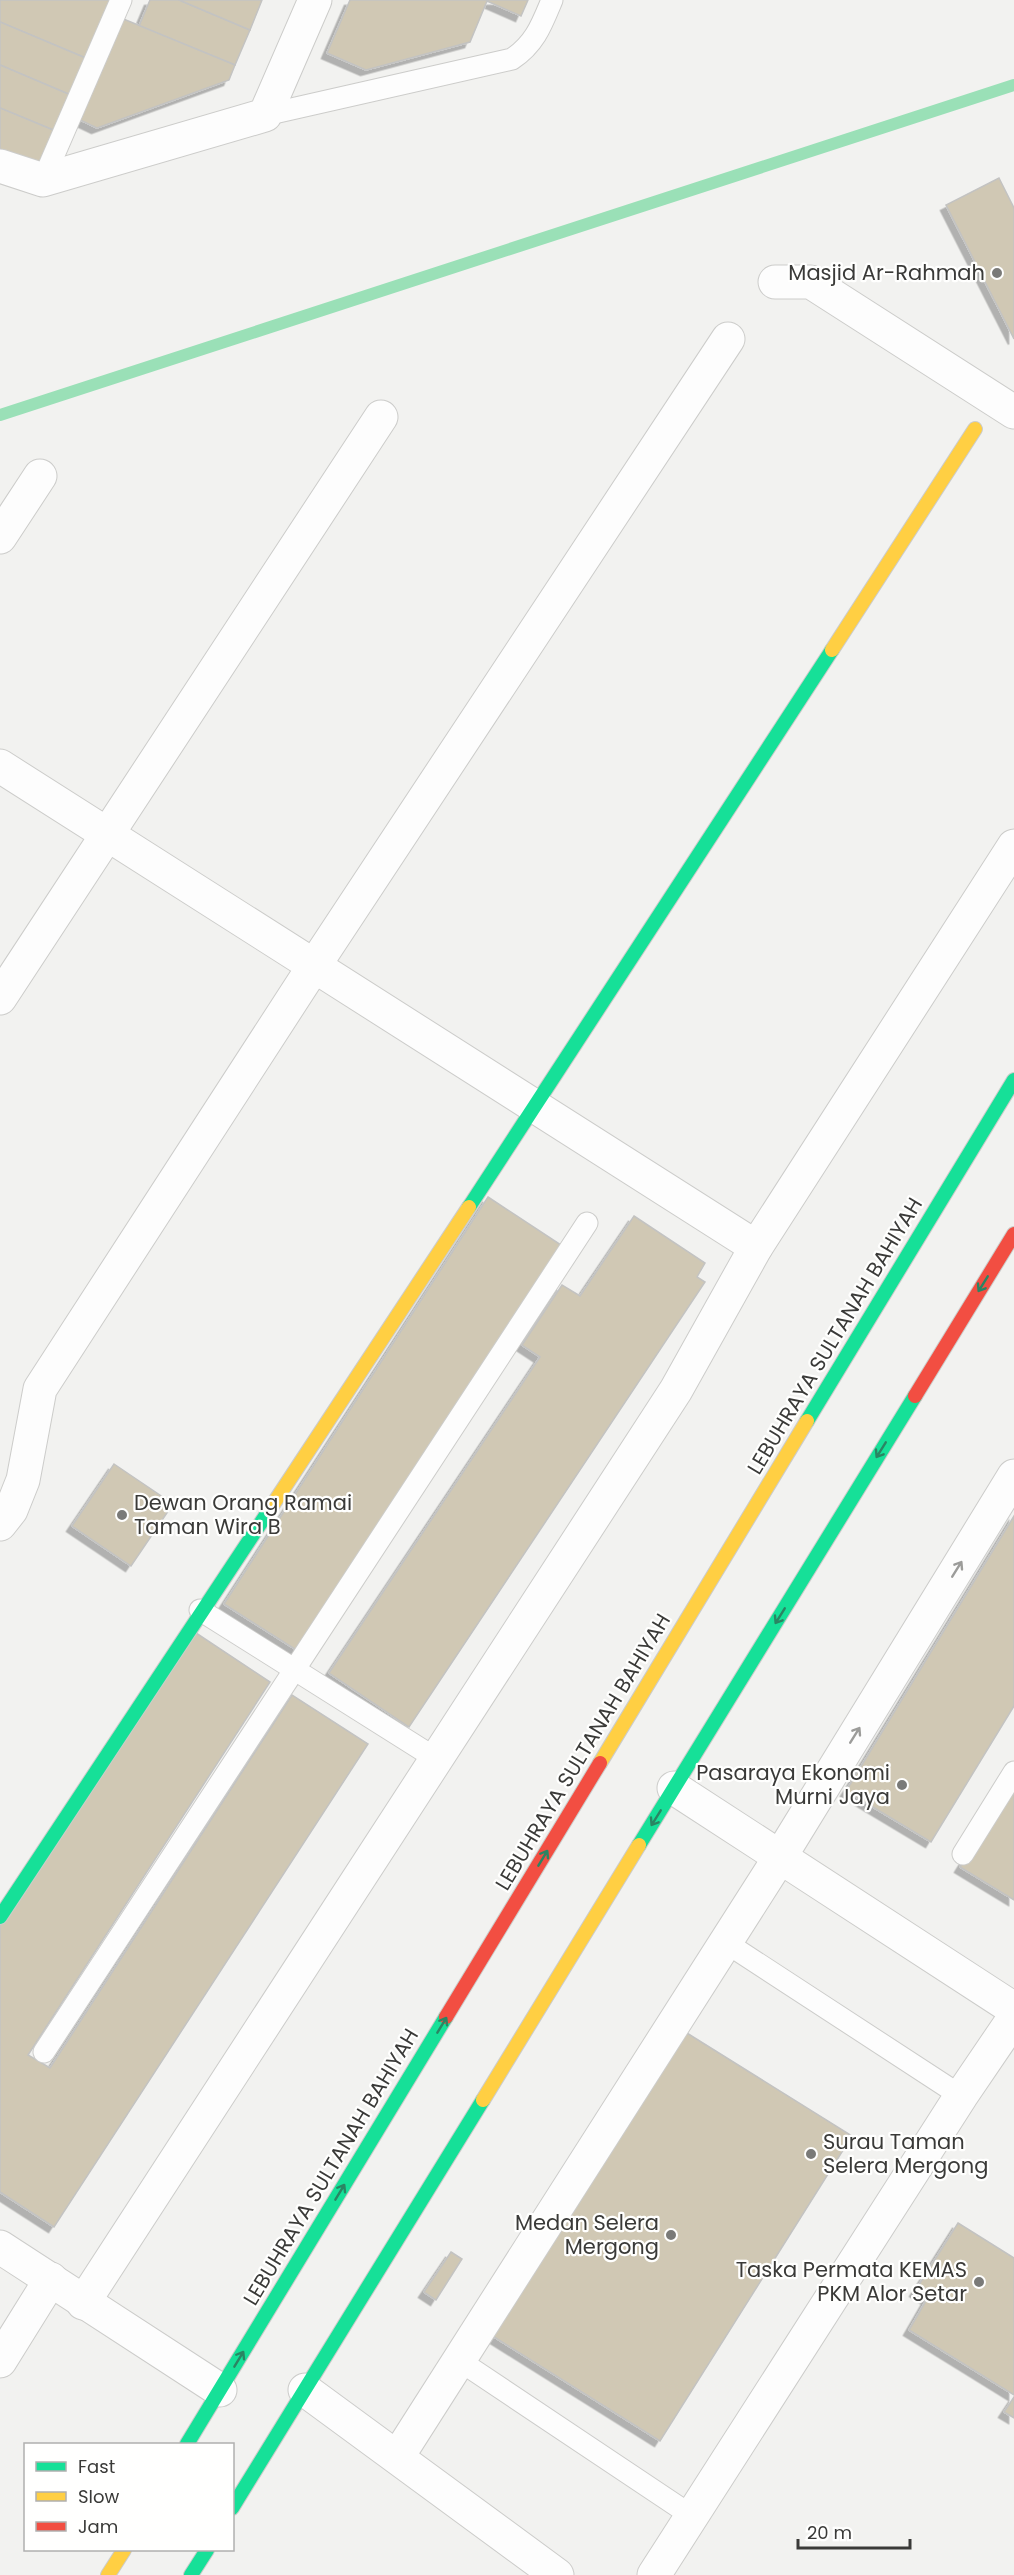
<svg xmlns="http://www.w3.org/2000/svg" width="1014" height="2575" font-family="Poppins,sans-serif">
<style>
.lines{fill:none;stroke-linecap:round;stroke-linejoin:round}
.stream{stroke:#9ae0b7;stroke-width:12}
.building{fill:#d0c8b4;stroke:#c3c3c2;stroke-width:1.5;filter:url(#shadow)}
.lane-casing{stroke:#ccccca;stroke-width:23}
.street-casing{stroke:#ccccca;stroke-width:35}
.fast-casing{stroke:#ccccca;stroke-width:16}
.slow-casing{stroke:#ccccca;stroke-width:16}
.jam-casing{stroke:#ccccca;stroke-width:16}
.lane{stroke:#fdfdfd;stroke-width:21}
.street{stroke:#fdfdfd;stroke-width:33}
.fast{stroke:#16e098;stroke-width:14}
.slow{stroke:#ffcf43;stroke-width:14}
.jam{stroke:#f24e42;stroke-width:14}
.oneway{stroke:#2a8563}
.oneway2{stroke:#9c9c9a}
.poi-dot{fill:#7a7a78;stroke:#fffffe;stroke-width:2}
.labels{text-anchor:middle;stroke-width:4.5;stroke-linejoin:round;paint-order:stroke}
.poi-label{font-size:21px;fill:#3a3a38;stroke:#fffffe;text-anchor:end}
.street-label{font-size:21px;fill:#3a3a38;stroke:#fffffe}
</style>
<defs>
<filter id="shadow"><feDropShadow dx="-5.5" dy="5.5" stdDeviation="0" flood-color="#0004"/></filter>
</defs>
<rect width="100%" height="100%" fill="#f2f2f0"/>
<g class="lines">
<path class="stream" d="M 0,415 L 1014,85"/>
</g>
<g class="building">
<path d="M 0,0 L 113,0 L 88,59 L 0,22 Z"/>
<path d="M 150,0 L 179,0 L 250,30 L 235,65 L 139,26 Z"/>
<path d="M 179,0 L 262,0 L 250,30 Z"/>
<path d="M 350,0 L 528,0 L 521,16 L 487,1 L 470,42 L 366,70 L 327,53 Z"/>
<path d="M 121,18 L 235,65 L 229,80 L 97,128 L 78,119 Z"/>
<path d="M 0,22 L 88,59 L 73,96 L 0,65 Z"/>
<path d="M 0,65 L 73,96 L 58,132 L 0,108 Z"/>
<path d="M 0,108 L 58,132 L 43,167 L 0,149 Z"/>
<path d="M 999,178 L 1014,208 L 1014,339 L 946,205 Z"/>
<path d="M 488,1197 L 561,1245 L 298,1651 L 224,1604 Z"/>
<path d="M 634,1216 L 705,1263 L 697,1277 L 705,1282 L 409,1727 L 329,1673 L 540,1357 L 522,1345 L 562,1285 L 580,1296 Z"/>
<path d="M 114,1464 L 173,1504 L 131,1566 L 72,1526 Z"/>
<path d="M 1014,1516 L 1014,1706 L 931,1842 L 846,1791 Z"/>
<path d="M 190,1629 L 270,1682 L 28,2055 L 50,2068 L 292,1695 L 368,1744 L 54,2227 L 0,2192 L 0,1920 Z"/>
<path d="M 1014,1780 L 1014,1900 L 960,1867 Z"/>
<path d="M 682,2030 L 852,2136 L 660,2441 L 491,2335 Z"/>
<path d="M 958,2223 L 1014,2258 L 1014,2395 L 909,2330 L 927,2299 L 915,2291 Z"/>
<path d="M 451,2252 L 462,2259 L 436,2300 L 424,2292 Z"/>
<path d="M 1014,2397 L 1014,2418 L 1004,2412 Z"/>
</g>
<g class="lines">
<defs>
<g id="lane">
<path d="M 265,115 L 512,59 C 535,44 542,24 552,0"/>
<path d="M 43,180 L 121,0"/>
<path d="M 200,1610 L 435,1758"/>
<path d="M 963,1854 L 1014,1772"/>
<path d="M 725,1942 L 961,2096"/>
<path d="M 44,2052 L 587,1223"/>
<path d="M 460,2361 L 692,2516"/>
</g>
<g id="street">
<path d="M 0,166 L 43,180 L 265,115 L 315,0"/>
<path d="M 775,282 L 811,282 L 1014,412"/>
<path d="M 0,537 L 40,476"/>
<path d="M 0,766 L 756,1247"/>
<path d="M 0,998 L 381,417"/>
<path d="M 0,1524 L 11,1510 L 23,1480 L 40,1389 L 314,966 L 728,339"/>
<path d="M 674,1788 L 1014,2009"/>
<path d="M 0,2247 L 220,2390"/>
<path d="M 83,2303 L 676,1390 L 756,1247 L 1014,846"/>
<path d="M 0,2361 L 51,2279"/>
<path d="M 305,2390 L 557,2575"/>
<path d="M 398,2456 L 780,1857 L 1014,1476"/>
<path d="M 654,2575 L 961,2096 L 1014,2018"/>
</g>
<g id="fast">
<path d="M 469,1207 L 832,650"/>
<path d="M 807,1421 L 1014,1080"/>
<path d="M 639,1845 L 915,1396"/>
<path d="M 0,1917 L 270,1509"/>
<path d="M 187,2444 L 446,2017"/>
<path d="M 232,2508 L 483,2100"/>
<path d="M 191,2575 L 207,2550"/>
</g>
<g id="slow">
<path d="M 832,650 L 975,429"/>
<path d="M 270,1509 L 469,1207"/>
<path d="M 600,1763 L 807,1421"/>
<path d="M 483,2100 L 639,1845"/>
<path d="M 108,2575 L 124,2550"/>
</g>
<g id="jam">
<path d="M 915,1396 L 1014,1234"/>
<path d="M 446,2017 L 600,1763"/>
</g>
</defs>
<use href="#lane" class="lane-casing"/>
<use href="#street" class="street-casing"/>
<use href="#fast" class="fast-casing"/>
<use href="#slow" class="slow-casing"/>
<use href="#jam" class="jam-casing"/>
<use href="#lane" class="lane"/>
<use href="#street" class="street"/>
<use href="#fast" class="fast"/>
<use href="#slow" class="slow"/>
<use href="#jam" class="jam"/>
</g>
<defs><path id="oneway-shaft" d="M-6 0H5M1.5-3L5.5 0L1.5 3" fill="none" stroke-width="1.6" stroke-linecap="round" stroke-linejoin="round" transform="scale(1.5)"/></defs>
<g class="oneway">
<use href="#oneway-shaft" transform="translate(983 1284) rotate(122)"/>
<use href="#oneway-shaft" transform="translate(881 1450) rotate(122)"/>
<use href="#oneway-shaft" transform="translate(780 1616) rotate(122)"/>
<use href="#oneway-shaft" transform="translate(656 1818) rotate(122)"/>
<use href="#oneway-shaft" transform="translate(543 1858) rotate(-59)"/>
<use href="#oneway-shaft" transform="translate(442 2025) rotate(-59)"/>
<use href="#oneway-shaft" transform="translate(340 2192) rotate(-59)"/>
<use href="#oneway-shaft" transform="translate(239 2359) rotate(-59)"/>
</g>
<g class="oneway2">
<use href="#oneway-shaft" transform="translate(957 1569) rotate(-58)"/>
<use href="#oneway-shaft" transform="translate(855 1735) rotate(-58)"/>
</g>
<g class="poi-dot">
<circle cx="997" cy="273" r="6"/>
<circle cx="122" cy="1515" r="6"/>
<circle cx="902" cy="1785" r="6"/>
<circle cx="811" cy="2154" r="6"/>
<circle cx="671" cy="2235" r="6"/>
<circle cx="979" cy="2282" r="6"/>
</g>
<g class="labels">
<g class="poi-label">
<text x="985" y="280">Masjid Ar-Rahmah</text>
<text x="134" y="1510" text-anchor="start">Dewan Orang Ramai<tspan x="134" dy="24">Taman Wira B</tspan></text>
<text x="890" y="1780">Pasaraya Ekonomi<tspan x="890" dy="24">Murni Jaya</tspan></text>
<text x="823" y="2149" text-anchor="start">Surau Taman<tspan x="823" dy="24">Selera Mergong</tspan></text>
<text x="659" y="2230">Medan Selera<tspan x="659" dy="24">Mergong</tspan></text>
<text x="967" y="2277">Taska Permata KEMAS<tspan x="967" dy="24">PKM Alor Setar</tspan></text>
</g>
<g class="street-label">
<text transform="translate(835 1336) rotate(-59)" y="7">LEBUHRAYA SULTANAH BAHIYAH</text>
<text transform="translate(583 1752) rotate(-59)" y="7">LEBUHRAYA SULTANAH BAHIYAH</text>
<text transform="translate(331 2167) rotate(-59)" y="7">LEBUHRAYA SULTANAH BAHIYAH</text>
</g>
</g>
<rect x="24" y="2443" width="210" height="108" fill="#fffffe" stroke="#b0b0af" stroke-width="1.5"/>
<rect x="36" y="2462" width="30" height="9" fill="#16e098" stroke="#b0b0af" stroke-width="1.5"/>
<text x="78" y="2473" font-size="18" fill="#3a3a38">Fast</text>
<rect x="36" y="2492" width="30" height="9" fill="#ffcf43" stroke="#b0b0af" stroke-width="1.5"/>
<text x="78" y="2503" font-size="18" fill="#3a3a38">Slow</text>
<rect x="36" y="2522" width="30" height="9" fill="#f24e42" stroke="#b0b0af" stroke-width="1.5"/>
<text x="78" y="2533" font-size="18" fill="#3a3a38">Jam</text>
<path d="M798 2539v9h112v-9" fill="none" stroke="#3a3a38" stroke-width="3"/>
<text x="807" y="2539" font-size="18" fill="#3a3a38" stroke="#fffffe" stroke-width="4.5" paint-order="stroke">20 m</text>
</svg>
